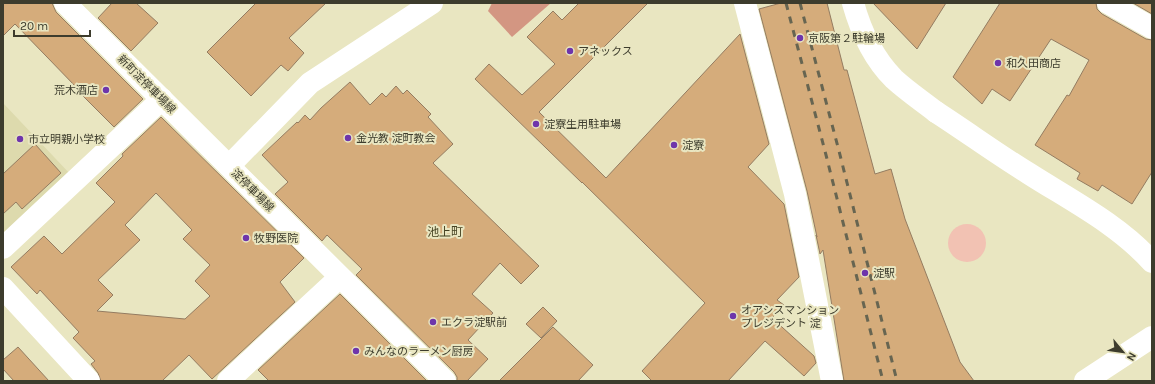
<svg xmlns="http://www.w3.org/2000/svg" width="1155" height="384" font-family="Karla,'Noto Sans JP',sans-serif">
<style>
.built{fill:#dddaad}
.green{fill:#f2c2b3}
.forest{fill:#d39682}
.building{fill:#d5ac7b;stroke:#947c61;fill-rule:evenodd}
.lines{fill:none;stroke-linecap:round;stroke-linejoin:round}
.minor{stroke:#fff;stroke-width:22}
.tertiary{stroke:#fff;stroke-width:22}
.secondary{stroke:#fff;stroke-width:22}
.rail{stroke:#676551;stroke-width:3;stroke-dasharray:7 7;stroke-linecap:butt}
.poi-dot{fill:#6e35ab;stroke:#e9e6c1;stroke-width:1.5}
.labels{text-anchor:middle;stroke-width:4;stroke-linejoin:round;paint-order:stroke}
.poi-label{font-size:11px;fill:#3d3c2d;stroke:#e9e6c1;text-anchor:start}
.street-label{font-size:11px;fill:#3d3c2d;stroke:#e9e6c1}
.neighbourhood-label{font-size:12px;fill:#454222;stroke:#e9e6c1}
</style>
<rect width="100%" height="100%" fill="#e9e6c1"/>
<path class="built" d="M 3,103 L 71,175 L 3,237 Z"/>
<circle class="green" cx="967" cy="243" r="19"/>
<path class="forest" d="M 492,3 L 551,3 L 512,37 L 488,11 Z"/>
<g class="building">
<path d="M 3,3 L 52,3 L 56,12 L 143,99 L 114,127 L 76,89 L 77,88 L 15,24 L 3,36 Z"/>
<path d="M 112,3 L 136,3 L 158,23 L 131,51 L 98,18 Z"/>
<path d="M 256,3 L 326,3 L 289,38 L 304,53 L 288,71 L 281,65 L 251,96 L 207,52 Z"/>
<path d="M 579,3 L 648,3 L 539,112 L 606,178 L 740,34 L 769,144 L 748,167 L 784,204 L 799,277 L 777,300 L 784,305 L 772,318 L 814,356 L 816,363 L 804,376 L 765,341 L 728,381 L 652,381 L 642,371 L 705,303 L 582,182 L 582,183 L 475,79 L 489,64 L 522,95 L 555,64 L 527,37 L 553,11 L 562,20 Z"/>
<path d="M 781,3 L 827,3 L 844,70 L 847,70 L 875,174 L 891,169 L 905,219 L 960,362 L 974,381 L 844,381 L 823,250 L 820,254 L 816,235 L 817,237 L 807,191 L 759,9 Z"/>
<path d="M 873,3 L 946,3 L 917,49 Z"/>
<path d="M 1000,3 L 1096,3 L 1097,9 L 1102,14 L 1146,39 L 1152,40 L 1152,172 L 1132,204 L 1102,185 L 1098,191 L 1077,179 L 1080,173 L 1035,145 L 1067,95 L 1069,96 L 1089,60 L 1051,39 L 1010,101 L 992,89 L 982,104 L 953,77 Z"/>
<path d="M 1133,3 L 1152,3 L 1152,14 Z"/>
<path d="M 350,82 L 370,105 L 382,93 L 386,97 L 396,86 L 403,94 L 407,90 L 431,114 L 428,117 L 453,144 L 433,163 L 539,266 L 521,284 L 500,263 L 472,294 L 493,313 L 468,340 L 488,359 L 467,381 L 457,381 L 457,377 L 454,372 L 356,275 L 362,269 L 327,235 L 322,241 L 275,194 L 288,182 L 262,155 L 297,122 L 298,123 L 305,115 L 310,120 L 321,108 Z"/>
<path d="M 161,117 L 304,258 L 280,282 L 295,302 L 212,379 L 189,355 L 162,381 L 101,381 L 98,373 L 91,364 L 95,361 L 73,338 L 79,332 L 40,290 L 37,294 L 11,267 L 44,236 L 62,254 L 115,202 L 96,183 L 123,156 L 122,154 ZM 156,193 L 192,230 L 183,239 L 210,265 L 195,281 L 210,296 L 185,319 L 97,311 L 113,295 L 98,280 L 140,240 L 125,225 Z"/>
<path d="M 35,144 L 61,173 L 22,209 L 16,202 L 3,214 L 3,174 Z"/>
<path d="M 340,294 L 427,381 L 269,381 L 258,370 Z"/>
<path d="M 543,307 L 557,321 L 541,338 L 526,324 Z"/>
<path d="M 553,327 L 593,365 L 578,381 L 499,381 Z"/>
<path d="M 18,347 L 49,381 L 14,381 L 3,369 L 3,360 Z"/>
</g>
<g class="lines">
<g class="minor">
<path d="M 745,3 L 795,194 L 832,381"/>
<path d="M 1108,3 L 1152,28"/>
<path d="M 936,112 C 967,132 997,154 1028,173 C 1070,200 1118,224 1152,262"/>
<path d="M 3,248 L 162,99"/>
<path d="M 3,288 L 89,381"/>
<path d="M 228,381 L 340,277"/>
</g>
<path class="tertiary" d="M 853,3 C 861,32 873,58 894,79 C 907,91 922,101 936,112"/>
<g class="secondary">
<path d="M 65,3 L 445,381"/>
<path d="M 229,166 L 310,83 L 432,3"/>
<path d="M 1085,381 L 1152,337"/>
</g>
<g class="rail">
<path d="M 786,3 L 826,155 L 883,381"/>
<path d="M 800,3 L 839,151 L 897,381"/>
</g>
</g>
<g class="poi-dot">
<circle cx="800" cy="38" r="4"/>
<circle cx="570" cy="51" r="4"/>
<circle cx="998" cy="63" r="4"/>
<circle cx="106" cy="90" r="4"/>
<circle cx="536" cy="124" r="4"/>
<circle cx="348" cy="138" r="4"/>
<circle cx="20" cy="139" r="4"/>
<circle cx="674" cy="145" r="4"/>
<circle cx="246" cy="238" r="4"/>
<circle cx="865" cy="273" r="4"/>
<circle cx="733" cy="316" r="4"/>
<circle cx="433" cy="322" r="4"/>
<circle cx="356" cy="351" r="4"/>
</g>
<g class="labels">
<g class="poi-label">
<text x="808" y="42">京阪第２駐輪場</text>
<text x="578" y="55">アネックス</text>
<text x="1006" y="67">和久田商店</text>
<text x="98" y="94" text-anchor="end">荒木酒店</text>
<text x="544" y="128">淀寮生用駐車場</text>
<text x="356" y="142">金光教 淀町教会</text>
<text x="28" y="143">市立明親小学校</text>
<text x="682" y="149">淀寮</text>
<text x="254" y="242">牧野医院</text>
<text x="873" y="277">淀駅</text>
<text x="741" y="314">オアシスマンション<tspan x="741" dy="13">プレジデント 淀</tspan></text>
<text x="441" y="326">エクラ淀駅前</text>
<text x="364" y="355">みんなのラーメン厨房</text>
</g>
<g class="street-label">
<text transform="translate(147 84) rotate(45)" y="4">新町淀停車場線</text>
<text transform="translate(253 190) rotate(45)" y="4">淀停車場線</text>
</g>
<g class="neighbourhood-label">
<text x="445" y="236">池上町</text>
</g>
</g>
<rect width="1155" height="384" fill="none" stroke="#3d3c2d" stroke-width="8"/>
<g transform="translate(1123 352) rotate(119)" stroke="#e9e6c1" stroke-width="3" paint-order="stroke">
<path d="M0-3L7 15L0 10L-7 15Z" fill="#3d3c2d"/>
<text y="-6" font-size="11" font-weight="bold" text-anchor="middle" fill="#3d3c2d">N</text>
</g>
<path d="M14 30v6h76v-6" fill="none" stroke="#3d3c2d" stroke-width="2"/>
<text x="20" y="30" font-size="12" fill="#3d3c2d" stroke="#e9e6c1" stroke-width="3" paint-order="stroke">20 m</text>
</svg>
